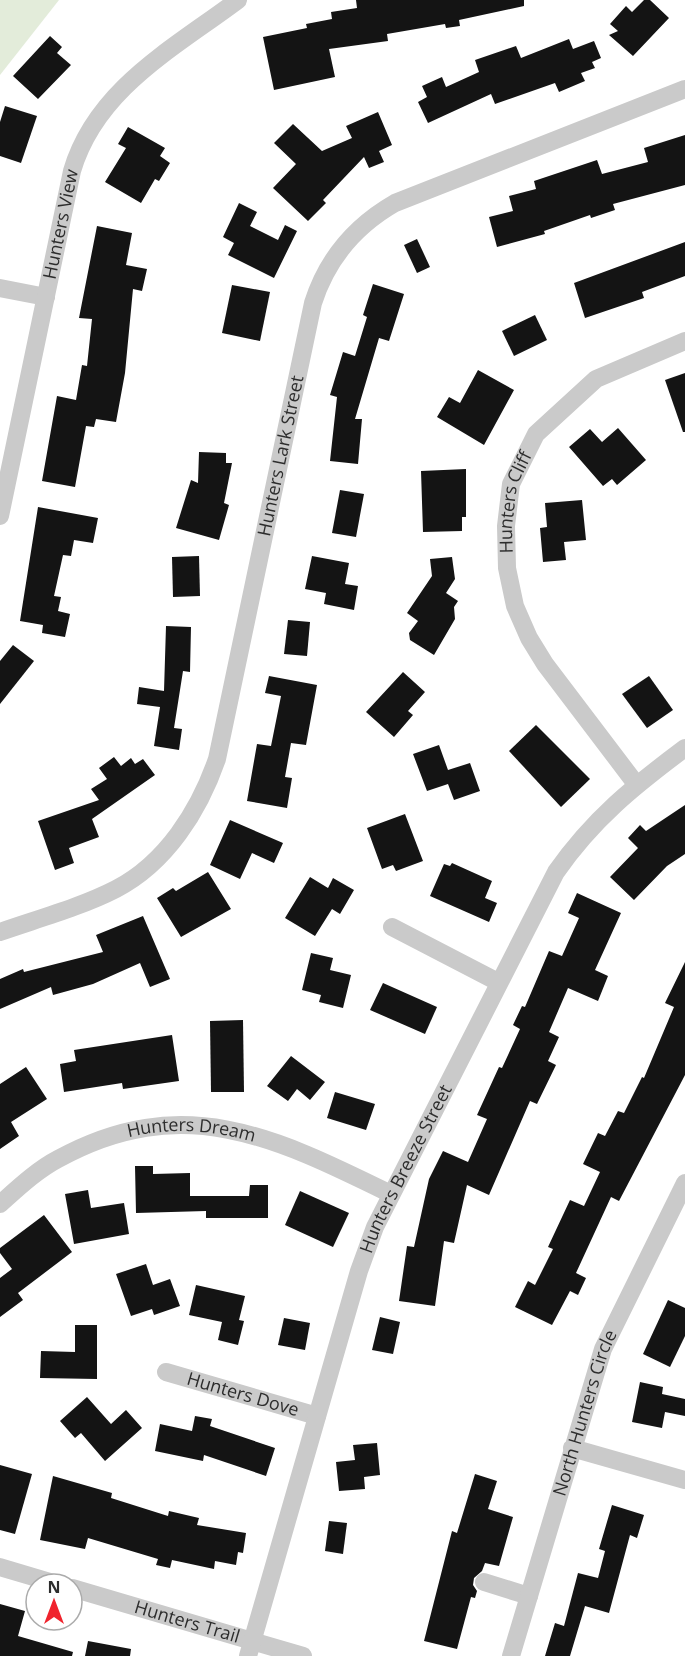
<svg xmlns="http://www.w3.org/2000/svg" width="685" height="1656" font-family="'Open Sans',sans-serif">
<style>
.green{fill:#e3ecda}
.building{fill:#141414}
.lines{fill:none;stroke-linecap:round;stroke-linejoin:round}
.minor{stroke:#cacaca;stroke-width:18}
.labels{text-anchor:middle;stroke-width:6;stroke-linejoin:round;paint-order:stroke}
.street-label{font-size:18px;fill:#2d2d2d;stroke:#fff}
</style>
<rect width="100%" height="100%" fill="#fff"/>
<path class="green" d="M 0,0 L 59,0 L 0,75 Z"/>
<g class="building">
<path d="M 356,0 L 524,0 L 524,6 L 459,20 L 460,26 L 446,28 L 445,24 L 387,34 L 388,41 L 329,49 L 335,77 L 274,90 L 263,37 L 307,28 L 306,24 L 332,19 L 331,12 L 357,8 Z"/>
<path d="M 644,0 L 650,0 L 669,18 L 633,56 L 609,35 L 618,31 L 610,24 L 626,6 L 632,12 Z"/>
<path d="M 50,36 L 62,47 L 57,53 L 71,65 L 38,99 L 13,76 Z"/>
<path d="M 569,39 L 573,49 L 594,41 L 601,58 L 592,62 L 595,68 L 581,73 L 585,81 L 559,92 L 555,83 L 495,104 L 491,94 L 428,123 L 418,102 L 427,97 L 422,86 L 442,77 L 446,87 L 479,72 L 475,60 L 516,46 L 521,58 Z"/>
<path d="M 5,106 L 37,116 L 21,163 L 0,156 L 0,122 Z"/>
<path d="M 378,112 L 392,145 L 379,151 L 384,162 L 369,168 L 364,157 L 323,200 L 326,203 L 308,221 L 273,188 L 296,164 L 274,143 L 293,124 L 322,151 L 352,138 L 346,126 Z"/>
<path d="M 128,127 L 165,148 L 160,156 L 170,163 L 159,181 L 155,179 L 141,203 L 105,182 L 126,148 L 118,144 Z"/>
<path d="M 685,135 L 685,185 L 613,204 L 615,210 L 591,218 L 590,215 L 544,231 L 545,234 L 497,247 L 489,217 L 513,211 L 509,196 L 536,189 L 534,181 L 597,160 L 602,174 L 648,162 L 644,148 Z"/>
<path d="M 239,203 L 257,212 L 250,226 L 278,240 L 285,225 L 297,231 L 274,278 L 228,255 L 234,243 L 223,237 Z"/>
<path d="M 97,226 L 132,233 L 126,265 L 147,269 L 142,291 L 133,289 L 125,373 L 116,422 L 96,419 L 94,427 L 86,426 L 75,487 L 42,481 L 57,396 L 76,400 L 82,365 L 87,366 L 92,319 L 79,318 Z"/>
<path d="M 417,239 L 430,267 L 417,273 L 404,245 Z"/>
<path d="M 685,242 L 685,276 L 642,292 L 644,298 L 585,318 L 574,283 Z"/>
<path d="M 373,284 L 404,294 L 389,341 L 379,338 L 355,419 L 362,419 L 358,464 L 330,461 L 337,397 L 330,395 L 343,352 L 355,356 L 367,317 L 363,315 Z"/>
<path d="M 232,285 L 270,292 L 260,341 L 222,333 Z"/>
<path d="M 535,315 L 547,340 L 514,356 L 502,331 Z"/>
<path d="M 478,370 L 514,390 L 484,445 L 437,417 L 449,397 L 460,403 Z"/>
<path d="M 685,373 L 685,432 L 683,432 L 665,380 Z"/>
<path d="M 618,428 L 646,460 L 617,485 L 612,479 L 603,486 L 569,447 L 590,429 L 602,442 Z"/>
<path d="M 199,452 L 226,453 L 226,463 L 232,463 L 224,503 L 229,505 L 219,540 L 176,528 L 191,480 L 198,483 Z"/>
<path d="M 466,469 L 466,517 L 462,517 L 462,531 L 423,532 L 421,471 Z"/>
<path d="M 340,490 L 364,494 L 356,537 L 332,533 Z"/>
<path d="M 582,500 L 586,540 L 564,542 L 566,560 L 543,562 L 540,528 L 547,527 L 545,503 Z"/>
<path d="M 38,507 L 98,518 L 93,543 L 74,540 L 71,556 L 63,555 L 54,596 L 61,597 L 58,611 L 70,614 L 65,637 L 42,633 L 43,625 L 20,621 Z"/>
<path d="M 199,556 L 200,596 L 173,597 L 172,557 Z"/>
<path d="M 312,556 L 349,563 L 345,584 L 358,586 L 354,610 L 324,604 L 326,593 L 305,589 Z"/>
<path d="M 452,557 L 455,579 L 446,593 L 458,601 L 454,607 L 455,619 L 434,655 L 410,640 L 409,633 L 418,621 L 407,613 L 432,576 L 430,559 Z"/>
<path d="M 288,620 L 310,622 L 307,656 L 284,654 Z"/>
<path d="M 166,626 L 191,627 L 190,672 L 183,671 L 174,728 L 182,729 L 179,750 L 154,746 L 160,707 L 137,704 L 139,687 L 164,691 Z"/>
<path d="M 13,645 L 34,661 L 0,704 L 0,661 Z"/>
<path d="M 403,672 L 425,692 L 408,711 L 413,715 L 394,737 L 366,712 Z"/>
<path d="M 269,676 L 317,685 L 306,745 L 291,743 L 285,777 L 292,778 L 287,808 L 247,801 L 257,744 L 271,746 L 281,696 L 265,693 Z"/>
<path d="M 649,676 L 673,710 L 647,728 L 622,694 Z"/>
<path d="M 536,725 L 590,779 L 561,807 L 509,751 Z"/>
<path d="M 439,745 L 448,770 L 470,763 L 480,791 L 454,800 L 448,784 L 427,791 L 413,754 Z"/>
<path d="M 114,757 L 121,766 L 131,758 L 135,764 L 143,759 L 155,775 L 92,819 L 99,837 L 69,848 L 74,863 L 55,870 L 38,821 L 99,800 L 91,789 L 107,779 L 99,768 Z"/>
<path d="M 685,805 L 685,854 L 667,866 L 634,900 L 610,877 L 638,848 L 628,838 L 640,825 L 646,831 Z"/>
<path d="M 405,814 L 423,861 L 396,871 L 393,865 L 382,869 L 367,828 Z"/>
<path d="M 230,820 L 283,843 L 274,863 L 252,853 L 240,879 L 210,865 Z"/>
<path d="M 452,863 L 492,881 L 485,898 L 497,903 L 489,922 L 430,896 L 444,864 L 450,866 Z"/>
<path d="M 208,872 L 231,909 L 181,937 L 157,898 L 173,888 L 176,891 Z"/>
<path d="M 310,877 L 328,888 L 333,878 L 354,890 L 340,914 L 332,909 L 315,936 L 285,918 Z"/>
<path d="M 577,893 L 621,913 L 595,970 L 608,976 L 598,1001 L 568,988 L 549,1032 L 559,1037 L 548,1061 L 556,1065 L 537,1104 L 530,1101 L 489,1195 L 467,1185 L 454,1243 L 444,1241 L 435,1306 L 399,1301 L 407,1246 L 414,1247 L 429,1179 L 443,1151 L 468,1162 L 487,1119 L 477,1115 L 499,1067 L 502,1068 L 520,1029 L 513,1025 L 522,1006 L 525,1007 L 549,951 L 562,956 L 579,918 L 568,913 Z"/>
<path d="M 143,916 L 170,979 L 150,987 L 140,963 L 93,984 L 53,995 L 51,987 L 0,1009 L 0,979 L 23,969 L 24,972 L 103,952 L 96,935 Z"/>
<path d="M 311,953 L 333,958 L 330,970 L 351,975 L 343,1008 L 319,1002 L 321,995 L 302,990 Z"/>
<path d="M 685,962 L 685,1075 L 619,1201 L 611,1197 L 576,1273 L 586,1278 L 578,1295 L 570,1291 L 552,1325 L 515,1307 L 528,1281 L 535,1285 L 553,1249 L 548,1247 L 570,1200 L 584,1206 L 600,1172 L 583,1164 L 598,1133 L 605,1136 L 618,1111 L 624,1113 L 642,1077 L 644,1078 L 674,1007 L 665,1003 Z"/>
<path d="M 383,983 L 437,1007 L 425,1034 L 370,1010 Z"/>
<path d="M 243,1020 L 244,1092 L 211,1092 L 210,1021 Z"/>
<path d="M 172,1035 L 179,1081 L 123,1089 L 122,1083 L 64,1092 L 60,1064 L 76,1061 L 74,1050 Z"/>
<path d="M 291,1056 L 325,1082 L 310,1100 L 297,1089 L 288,1101 L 267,1086 Z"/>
<path d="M 26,1067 L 47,1099 L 11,1122 L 19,1136 L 0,1149 L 0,1084 Z"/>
<path d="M 335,1092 L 375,1104 L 366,1130 L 327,1118 Z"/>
<path d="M 135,1166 L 153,1166 L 153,1174 L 190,1173 L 190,1196 L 249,1196 L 250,1185 L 268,1185 L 268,1218 L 206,1218 L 206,1211 L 136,1213 Z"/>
<path d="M 88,1190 L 91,1208 L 124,1203 L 129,1234 L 74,1244 L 65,1194 Z"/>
<path d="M 300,1191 L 349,1213 L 333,1247 L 285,1225 Z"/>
<path d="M 44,1215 L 72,1252 L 18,1293 L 23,1300 L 0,1317 L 0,1278 L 12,1269 L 0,1253 L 0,1248 Z"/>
<path d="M 146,1264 L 153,1285 L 170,1279 L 180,1306 L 154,1315 L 152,1309 L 131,1316 L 116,1274 Z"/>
<path d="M 196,1285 L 245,1296 L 239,1320 L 244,1321 L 238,1345 L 218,1340 L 222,1322 L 189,1315 Z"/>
<path d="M 668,1300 L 685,1308 L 685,1336 L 670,1367 L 643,1354 Z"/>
<path d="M 380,1317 L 400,1322 L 393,1354 L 372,1350 Z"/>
<path d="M 284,1318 L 310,1323 L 305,1350 L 278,1345 Z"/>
<path d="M 75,1325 L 97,1325 L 97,1379 L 40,1378 L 41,1351 L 75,1352 Z"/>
<path d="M 640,1382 L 663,1387 L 662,1394 L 685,1399 L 685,1416 L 665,1412 L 662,1428 L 632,1422 Z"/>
<path d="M 87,1397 L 111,1424 L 126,1410 L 142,1428 L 105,1461 L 81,1433 L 75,1438 L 60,1421 Z"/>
<path d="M 195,1416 L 212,1419 L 210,1426 L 275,1448 L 266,1476 L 204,1455 L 203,1461 L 155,1451 L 160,1424 L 192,1431 Z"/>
<path d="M 377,1443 L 380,1475 L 364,1477 L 365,1489 L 339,1491 L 336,1462 L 355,1460 L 353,1445 Z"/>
<path d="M 0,1465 L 32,1474 L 15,1534 L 0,1530 Z"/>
<path d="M 475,1474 L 497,1481 L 488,1509 L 513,1517 L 499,1566 L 485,1563 L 482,1571 L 474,1578 L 473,1585 L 477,1591 L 475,1598 L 471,1597 L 457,1649 L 424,1641 L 452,1531 L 457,1533 Z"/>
<path d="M 53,1476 L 112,1493 L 111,1498 L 168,1516 L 169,1511 L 199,1518 L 197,1525 L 246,1533 L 243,1553 L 238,1552 L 236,1565 L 215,1561 L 214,1569 L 172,1560 L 170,1568 L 156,1565 L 158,1559 L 88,1538 L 85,1549 L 40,1540 Z"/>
<path d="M 612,1505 L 644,1515 L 637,1538 L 630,1535 L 609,1613 L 585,1606 L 570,1656 L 545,1656 L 555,1623 L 564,1626 L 578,1573 L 598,1578 L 605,1551 L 599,1549 Z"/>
<path d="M 329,1521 L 347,1523 L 343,1554 L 325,1551 Z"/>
<path d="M 0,1604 L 25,1611 L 18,1636 L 73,1652 L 72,1656 L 0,1656 Z"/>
<path d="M 88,1641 L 131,1649 L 130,1656 L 85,1656 Z"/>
</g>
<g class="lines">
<g class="minor">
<path d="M 0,288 L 46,297"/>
<path id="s1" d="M 0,516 L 72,171 C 96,89 174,48 238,0"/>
<path id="s2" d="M 636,784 L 545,664 L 529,638 L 515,606 L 507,568 L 506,526 L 511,484 L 536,434 L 596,379 L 685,341"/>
<path d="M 392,927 L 498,982"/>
<path id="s3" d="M 0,932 C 37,919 81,907 116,889 C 166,863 199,811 217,759 L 313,303 C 327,259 355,226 395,203 L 685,89"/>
<path id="s4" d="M 0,1204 C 18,1188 37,1170 58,1159 C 182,1091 275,1137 391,1194"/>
<path id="s5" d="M 166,1372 L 317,1416"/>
<path d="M 572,1448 L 685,1480"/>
<path d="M 0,1567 L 57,1584"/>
<path d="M 484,1582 L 529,1596"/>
<path id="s6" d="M 72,1588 L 303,1656"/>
<path id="s7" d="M 248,1656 L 359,1271 L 375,1227 L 556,872 C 593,819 634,786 685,748"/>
<path id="s8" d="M 511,1656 L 603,1349 L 685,1183"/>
</g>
</g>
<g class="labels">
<g class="street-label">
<text dy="6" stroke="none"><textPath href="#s1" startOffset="298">Hunters View</textPath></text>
<text dy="6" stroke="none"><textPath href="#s3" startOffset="602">Hunters Lark Street</textPath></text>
<text dy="6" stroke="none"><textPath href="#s2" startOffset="322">Hunters Cliff</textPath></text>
<text dy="6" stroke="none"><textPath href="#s4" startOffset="213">Hunters Dream</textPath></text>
<text dy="6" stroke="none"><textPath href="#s7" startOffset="513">Hunters Breeze Street</textPath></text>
<text dy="6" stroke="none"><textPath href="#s5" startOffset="80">Hunters Dove</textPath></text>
<text dy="6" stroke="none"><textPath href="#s8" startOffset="254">North Hunters Circle</textPath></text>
<text dy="6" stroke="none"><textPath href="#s6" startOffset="120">Hunters Trail</textPath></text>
</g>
</g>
<g transform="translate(54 1602)"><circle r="28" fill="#ffffff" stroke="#ababab" stroke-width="1.5"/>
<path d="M0-4.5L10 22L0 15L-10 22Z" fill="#f0232d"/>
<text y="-9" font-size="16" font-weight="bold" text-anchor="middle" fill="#2d2d2d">N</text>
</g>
</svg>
